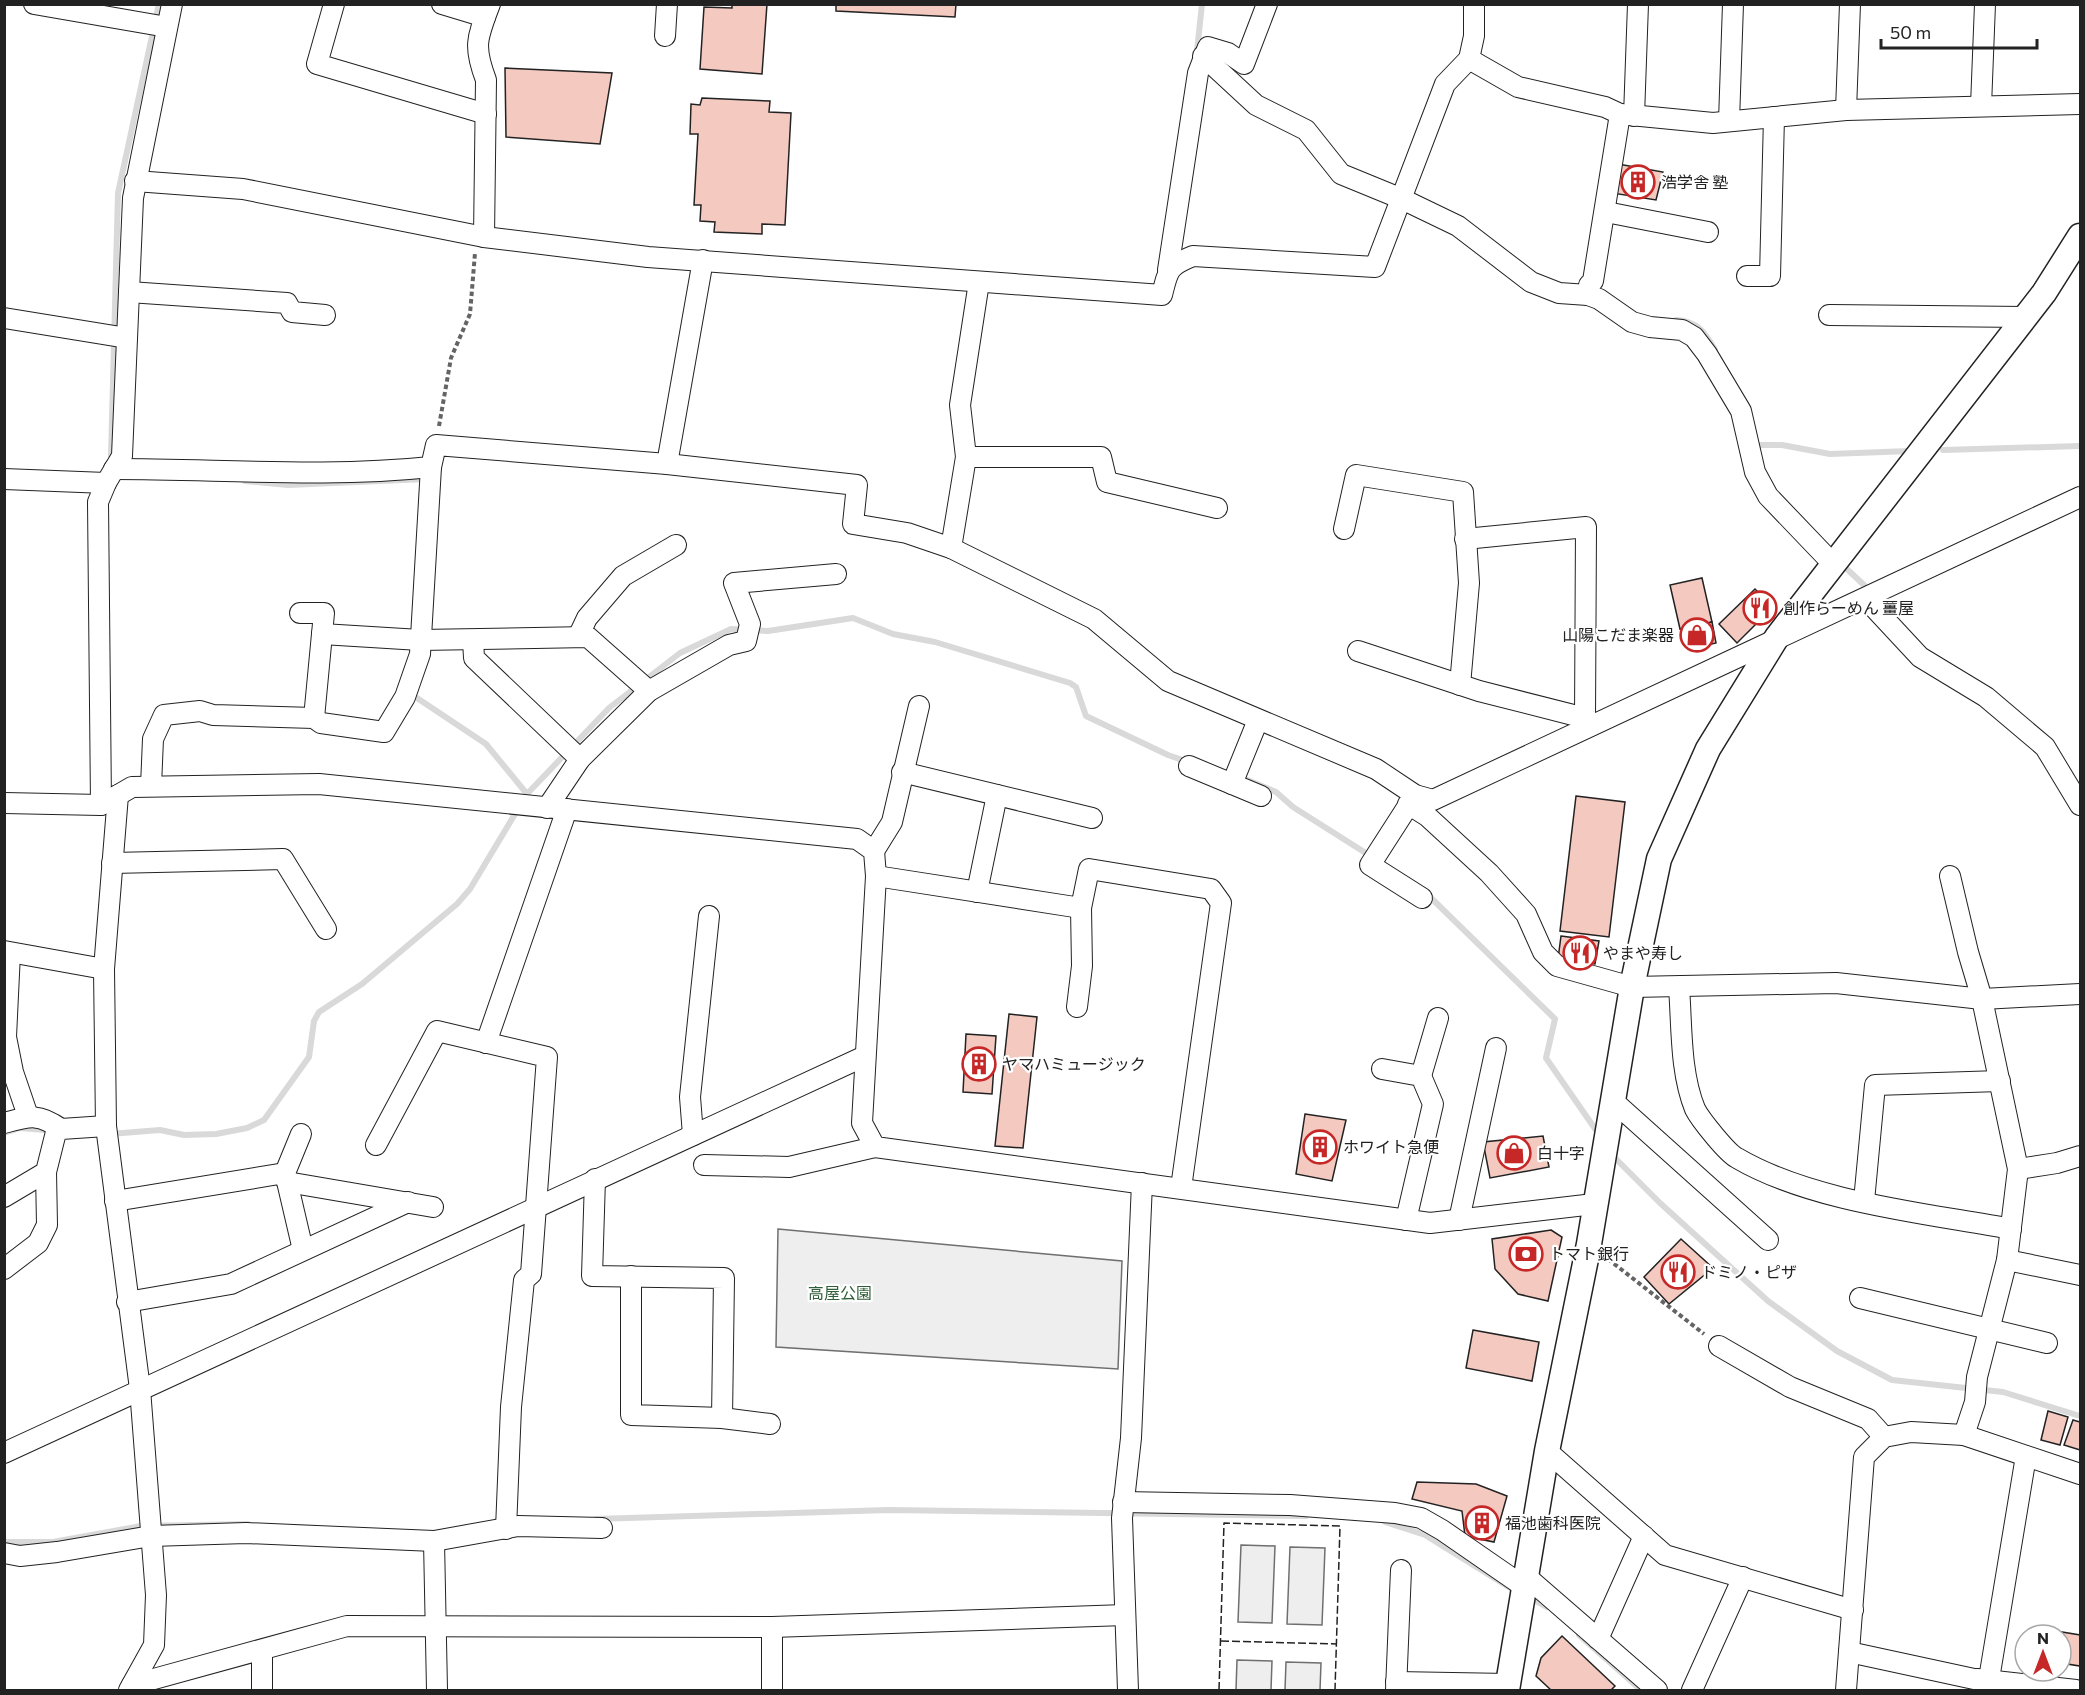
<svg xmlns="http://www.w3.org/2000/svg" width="2085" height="1695" font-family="Commissioner,'Noto Sans JP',sans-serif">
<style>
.green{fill:#eee;stroke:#6f6f6f;stroke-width:1.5}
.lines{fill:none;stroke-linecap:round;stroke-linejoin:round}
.stream{stroke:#d9d9d9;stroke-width:6}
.building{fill:#f3c9c0;stroke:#222;stroke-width:1.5}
.minor-casing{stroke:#222;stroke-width:22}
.tertiary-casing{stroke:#222;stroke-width:27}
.path{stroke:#646464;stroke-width:4;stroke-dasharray:4.5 3;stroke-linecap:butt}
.minor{stroke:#fff;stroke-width:20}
.tertiary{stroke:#fff;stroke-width:24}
.fence{stroke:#222;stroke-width:1.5;stroke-dasharray:8 3;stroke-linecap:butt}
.labels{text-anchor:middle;stroke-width:4.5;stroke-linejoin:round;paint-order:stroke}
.poi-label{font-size:16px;fill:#222;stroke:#fff;text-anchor:start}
.park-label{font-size:16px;fill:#2f5e38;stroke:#fff}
</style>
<rect width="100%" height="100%" fill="#fff"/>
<g class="green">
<path d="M 778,1229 L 1122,1261 L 1118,1369 L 776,1347 Z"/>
<path d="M 1241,1545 L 1275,1546 L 1272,1623 L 1238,1622 Z"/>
<path d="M 1290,1547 L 1325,1548 L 1322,1625 L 1287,1624 Z"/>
<path d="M 1237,1660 L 1272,1661 L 1271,1690 L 1236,1690 Z"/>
<path d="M 1286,1662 L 1321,1663 L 1320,1690 L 1285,1690 Z"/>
</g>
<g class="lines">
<g class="stream">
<path d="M 1197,51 L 1202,4"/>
<path d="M 1676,320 C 1697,321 1705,332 1715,350"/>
<path d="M 1755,445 L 1782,445 L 1830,454 L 1910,451"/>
<path d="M 1943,450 L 2080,446"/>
<path d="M 111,456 L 118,193 L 159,4"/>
<path d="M 245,481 L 288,485 L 426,479"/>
<path d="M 1848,570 L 1864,585"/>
<path d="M 414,692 L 414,696 L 486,744 L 527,794"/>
<path d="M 1238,776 L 1276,792 L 1293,807 L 1372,857"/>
<path d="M 1425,892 L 1555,1019 L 1546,1058 L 1600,1136"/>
<path d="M 4,1133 L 20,1128 L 45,1130"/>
<path d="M 110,1134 L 160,1130 L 184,1135 L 216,1134 L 247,1128 L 264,1120 L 309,1057 L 314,1021 L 319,1012 L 362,984 L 457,904 L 470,889 L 527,794 L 609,708 L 680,653 L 731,629 L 768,631 L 853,618 L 893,634 L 935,642 L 1070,683 L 1076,687 L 1086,716 L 1168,755 L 1188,762"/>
<path d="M 1612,1155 L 1660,1203 L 1768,1301 L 1837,1351 L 1892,1380 L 2003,1392 L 2080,1416"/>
<path d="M 596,1519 L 888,1510 L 1306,1516"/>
<path d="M 1385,1522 L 1425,1535 L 1515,1591"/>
<path d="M 4,1542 L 53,1542 L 141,1526 L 248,1524"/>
<path d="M 1527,1596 L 1547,1607"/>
<path d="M 1579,1635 L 1641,1690"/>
</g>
</g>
<g class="building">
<path d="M 732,4 L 767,4 L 762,74 L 700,69 L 704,7 L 732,8 Z"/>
<path d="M 836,4 L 956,4 L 955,17 L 836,11 Z"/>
<path d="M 505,68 L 612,73 L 600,144 L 506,137 Z"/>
<path d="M 702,98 L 770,101 L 769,112 L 791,113 L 785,225 L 762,224 L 762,234 L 714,232 L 715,222 L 700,221 L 701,205 L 694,205 L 698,134 L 690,134 L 691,104 L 700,105 Z"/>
<path d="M 1618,164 L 1663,172 L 1656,200 L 1612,193 Z"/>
<path d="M 1702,578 L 1712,622 L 1680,629 L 1670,585 Z"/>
<path d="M 1755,589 L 1773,607 L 1737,643 L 1719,624 Z"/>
<path d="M 1712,622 L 1716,643 L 1690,649 L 1685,628 Z"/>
<path d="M 1576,796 L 1625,802 L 1609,937 L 1560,931 Z"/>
<path d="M 1561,936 L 1599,941 L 1595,964 L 1558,959 Z"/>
<path d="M 1009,1014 L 1037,1017 L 1023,1148 L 995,1146 Z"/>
<path d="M 966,1034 L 996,1036 L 992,1094 L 963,1092 Z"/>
<path d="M 1305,1114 L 1346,1120 L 1332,1181 L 1296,1174 Z"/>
<path d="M 1543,1136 L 1549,1167 L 1490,1178 L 1483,1142 Z"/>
<path d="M 1551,1230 L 1562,1237 L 1548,1301 L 1518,1294 L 1495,1269 L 1492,1239 Z"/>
<path d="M 1681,1239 L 1713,1268 L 1669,1304 L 1644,1277 Z"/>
<path d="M 1473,1330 L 1539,1342 L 1532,1381 L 1466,1368 Z"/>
<path d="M 2048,1411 L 2068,1417 L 2060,1445 L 2041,1440 Z"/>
<path d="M 2073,1420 L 2080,1422 L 2080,1450 L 2064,1445 Z"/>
<path d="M 1417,1482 L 1476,1484 L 1507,1496 L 1494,1542 L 1465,1536 L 1462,1511 L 1412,1499 Z"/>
<path d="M 2056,1631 L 2080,1635 L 2080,1666 L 2061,1663 L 2061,1635 L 2055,1635 Z"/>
<path d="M 1562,1636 L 1615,1686 L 1611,1690 L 1551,1690 L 1536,1676 L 1541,1658 Z"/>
</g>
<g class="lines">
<defs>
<g id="minor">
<path d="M 34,4 L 167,27"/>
<path d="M 334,4 L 317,64 L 486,114"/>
<path d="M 442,4 L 485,17"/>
<path d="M 1850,4 L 1846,110 L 2080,104"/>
<path d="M 665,36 L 667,4"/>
<path d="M 1203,56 L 1256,105 L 1306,130 L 1341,174 L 1402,199 L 1458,226 L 1531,282 L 1559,293 L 1588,295 L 1599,299 L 1632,322 L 1650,327 L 1682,330 L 1694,337 L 1707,354 L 1741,411 L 1755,472 L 1768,496 L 1834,565"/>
<path d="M 1469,59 L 1518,87 L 1605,107 L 1620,114"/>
<path d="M 1981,106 L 1985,4"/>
<path d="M 1634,116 L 1638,4"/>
<path d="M 1729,121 L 1733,4"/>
<path d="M 135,181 L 243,189 L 484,237 L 648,257 L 1162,295 C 1168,270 1168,266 1193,256 L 1375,267 L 1445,84 L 1469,59 L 1474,36 L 1474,4"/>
<path d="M 1606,212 L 1708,232"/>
<path d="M 484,237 L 486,80 C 473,46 477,38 490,4"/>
<path d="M 1168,270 L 1198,73 L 1208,47 L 1228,53 L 1244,64 L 1267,4"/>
<path d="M 1747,276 L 1770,276 L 1774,117"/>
<path d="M 979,282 L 960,405 L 966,457 L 951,548 L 1094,619 L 1168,681 L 1376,769 L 1415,795 L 1433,800 L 2080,497"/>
<path d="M 129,292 L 287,303 L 292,312 L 325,315"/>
<path d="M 1588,295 L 1589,285 L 1593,281 L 1620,114 L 1713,123 L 1846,110"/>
<path d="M 1829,315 L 2025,317"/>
<path d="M 4,318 L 127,338"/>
<path d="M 966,457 L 1101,457 L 1107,482 L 1217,508"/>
<path d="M 667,464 L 703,260"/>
<path d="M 114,469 C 220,469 326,478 431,467 L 436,445 L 667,464 L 857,485 L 853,524 L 907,533 L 951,548"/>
<path d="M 4,479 L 106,483"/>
<path d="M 1344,529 L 1356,475 L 1463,492 L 1469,583 L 1460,685"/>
<path d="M 1465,539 L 1586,527 L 1585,718 L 1590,726"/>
<path d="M 1866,599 L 1920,657 L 1986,697 L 2045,747 L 2080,805"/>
<path d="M 300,613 L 324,613 L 314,718"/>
<path d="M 322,634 L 420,640 L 588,637 L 649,691"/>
<path d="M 578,637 L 587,618 L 623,576 L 676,545"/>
<path d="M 473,640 L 474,658 L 580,759"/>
<path d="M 1358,651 L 1479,691 L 1585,718"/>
<path d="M 1189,766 L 1261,796"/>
<path d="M 902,772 L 1092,818"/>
<path d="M 1232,784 L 1258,720"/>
<path d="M 151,786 L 153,739 L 164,715 L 200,711 L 213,715 L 314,718 L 321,723 L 384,732 L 405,697 L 420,654 L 431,467"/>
<path d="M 118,795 L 104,969 L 106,1126 L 140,1389 L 156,1595 L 154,1645 L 129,1690"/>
<path d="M 1415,795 L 1370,865 L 1422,898"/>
<path d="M 4,803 L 101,805 L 132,787 L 319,784 L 857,839 L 874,851 L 876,876 L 862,1123 L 875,1147 L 1430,1223 L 1594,1204"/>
<path d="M 1408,804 L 1427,816 L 1489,873 L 1526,914 L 1543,952 L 1557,966 L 1632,987 L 1836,983 L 1982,999 L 2080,994"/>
<path d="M 101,805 L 98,502 L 106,483 L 122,456 L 133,198 L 172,4"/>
<path d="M 547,808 L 580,759 L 649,691 L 729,645 L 746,641 L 750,624 L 734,583 L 836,574"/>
<path d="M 874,851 L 892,822 L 919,706"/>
<path d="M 112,863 L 283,859 L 326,929"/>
<path d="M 876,876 L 1081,908 L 1089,869 L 1211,889 L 1221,903 L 1181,1188"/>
<path d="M 1950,876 L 1968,952 L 1982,999 L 2018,1169 L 2007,1260 L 1977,1377 L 1975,1402 L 1964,1435"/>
<path d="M 977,892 L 997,795"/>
<path d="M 4,951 L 104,969"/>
<path d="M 10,953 L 6,1037 L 13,1072 L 28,1116"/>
<path d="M 1679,987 C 1682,1027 1680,1072 1695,1109 C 1700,1119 1727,1153 1737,1158 C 1812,1202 1925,1213 2011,1229"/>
<path d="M 1077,1007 L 1082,966 L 1081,908"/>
<path d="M 486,1043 L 567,809"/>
<path d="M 1382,1069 L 1421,1076 L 1433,1104 L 1406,1220"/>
<path d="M 1421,1076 L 1438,1018"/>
<path d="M 1612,1100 L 1768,1240"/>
<path d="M 4,1123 C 30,1116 39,1113 61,1129"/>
<path d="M 693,1135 L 690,1097 L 709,916"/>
<path d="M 376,1145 L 437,1031 L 547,1057 L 531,1274 L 524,1280 L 511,1407 L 506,1529"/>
<path d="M 704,1165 L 789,1167 L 875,1147"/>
<path d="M 2018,1169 L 2057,1163 L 2080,1156"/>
<path d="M 285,1173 L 301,1134"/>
<path d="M 595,1179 L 592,1276 L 724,1278 L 722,1418"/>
<path d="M 287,1182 L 433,1207"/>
<path d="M 4,1197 L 46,1172 L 56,1132 L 61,1129 L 106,1126"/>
<path d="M 115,1201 L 285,1173 L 303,1250"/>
<path d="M 1864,1201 L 1875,1085 L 2000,1081"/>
<path d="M 1459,1220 L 1496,1048"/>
<path d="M 2007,1260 L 2080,1275"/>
<path d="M 4,1269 L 38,1243 L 47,1225 L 46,1172"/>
<path d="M 631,1276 L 631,1415 L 722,1418 L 770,1424"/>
<path d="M 1860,1298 L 2047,1343"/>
<path d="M 127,1302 L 231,1284 L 408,1202"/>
<path d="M 1719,1346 L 1790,1387 L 1868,1419 L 1884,1437"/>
<path d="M 1547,1451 L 1665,1555 L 1853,1610"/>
<path d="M 4,1453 L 865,1056"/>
<path d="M 1123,1502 L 1290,1505 L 1395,1513 L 1421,1518 L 1442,1530 L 1526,1588"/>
<path d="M 434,1541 L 437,1690"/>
<path d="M 4,1553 L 20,1556 L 57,1552 L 151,1536 L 246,1533 L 434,1541 L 518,1526 L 602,1528"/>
<path d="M 1528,1578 L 1657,1690"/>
<path d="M 1598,1639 L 1644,1536"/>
<path d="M 1849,1652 L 1974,1679"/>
<path d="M 1977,1679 L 2076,1690"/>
<path d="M 1989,1679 L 2026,1456"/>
<path d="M 1396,1682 L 1508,1684"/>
<path d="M 132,1685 L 347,1626 L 772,1627 L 1125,1615"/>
<path d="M 262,1690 L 262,1650"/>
<path d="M 772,1690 L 772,1627"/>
<path d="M 1128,1690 L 1122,1518 L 1131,1438 L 1142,1183"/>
<path d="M 1396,1690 L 1401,1570"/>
<path d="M 1692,1690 L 1743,1577"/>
<path d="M 1846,1690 L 1864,1457 L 1884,1437 L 1911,1432 L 1964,1435 L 2080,1474"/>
</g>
<path id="tertiary" d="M 1507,1690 L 1547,1451 L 1589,1244 L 1632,987 L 1659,859 L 1708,749 L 1777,637 L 2044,293 L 2080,236"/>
</defs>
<use href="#minor" class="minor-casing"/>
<use href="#tertiary" class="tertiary-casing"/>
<g class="path">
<path d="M 439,426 L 451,358 L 470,314 L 475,253"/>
<path d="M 1608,1259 L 1704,1334"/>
</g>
<use href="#minor" class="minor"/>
<use href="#tertiary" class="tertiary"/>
<g class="fence">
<path d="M 1221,1641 L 1337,1644"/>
<path d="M 1219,1690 L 1224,1523 L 1340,1526 L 1335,1690"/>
</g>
</g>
<defs>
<symbol id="building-ring" viewBox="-11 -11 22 22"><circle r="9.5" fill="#fff" stroke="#c62828" stroke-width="1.5"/><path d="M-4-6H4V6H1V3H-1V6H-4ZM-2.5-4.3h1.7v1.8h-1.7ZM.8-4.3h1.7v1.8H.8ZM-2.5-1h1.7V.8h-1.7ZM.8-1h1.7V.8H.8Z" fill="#c62828"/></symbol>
<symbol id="restaurant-ring" viewBox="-11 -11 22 22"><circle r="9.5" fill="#fff" stroke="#c62828" stroke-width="1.5"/><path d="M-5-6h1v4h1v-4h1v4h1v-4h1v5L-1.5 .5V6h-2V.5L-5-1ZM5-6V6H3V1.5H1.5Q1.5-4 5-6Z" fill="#c62828"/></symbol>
<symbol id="shop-ring" viewBox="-11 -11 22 22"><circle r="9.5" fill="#fff" stroke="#c62828" stroke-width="1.5"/><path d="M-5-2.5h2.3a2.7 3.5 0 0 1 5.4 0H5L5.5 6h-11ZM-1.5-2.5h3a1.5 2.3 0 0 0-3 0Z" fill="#c62828"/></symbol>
<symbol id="bank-ring" viewBox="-11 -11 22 22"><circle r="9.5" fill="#fff" stroke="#c62828" stroke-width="1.5"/><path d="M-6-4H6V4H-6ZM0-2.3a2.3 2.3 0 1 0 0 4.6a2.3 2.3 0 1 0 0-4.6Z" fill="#c62828"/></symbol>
</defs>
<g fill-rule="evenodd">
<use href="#building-ring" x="1619" y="163" width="38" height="38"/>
<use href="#restaurant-ring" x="1741" y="589" width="38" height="38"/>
<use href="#shop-ring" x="1678" y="616" width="38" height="38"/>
<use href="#restaurant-ring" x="1561" y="934" width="38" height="38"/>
<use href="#building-ring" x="960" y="1045" width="38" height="38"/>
<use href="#building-ring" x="1301" y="1128" width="38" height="38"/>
<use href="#shop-ring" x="1495" y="1134" width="38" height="38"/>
<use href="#bank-ring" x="1507" y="1235" width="38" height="38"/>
<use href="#restaurant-ring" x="1659" y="1253" width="38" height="38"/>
<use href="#building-ring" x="1463" y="1504" width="38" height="38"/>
</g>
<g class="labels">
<g class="poi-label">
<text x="1661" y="188">浩学舎 塾</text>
<text x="1783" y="614">創作らーめん 薑屋</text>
<text x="1674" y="641" text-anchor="end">山陽こだま楽器</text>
<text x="1603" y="959">やまや寿し</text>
<text x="1002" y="1070">ヤマハミュージック</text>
<text x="1343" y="1153">ホワイト急便</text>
<text x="1537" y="1159">白十字</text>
<text x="1549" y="1260">トマト銀行</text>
<text x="1701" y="1278">ドミノ・ピザ</text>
<text x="1505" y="1529">福池歯科医院</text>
</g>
<g class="park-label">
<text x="840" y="1299">高屋公園</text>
</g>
</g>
<rect width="2085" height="1695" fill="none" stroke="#222222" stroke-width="12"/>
<g transform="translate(2043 1653)"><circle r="28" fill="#ffffff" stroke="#a7a7a7" stroke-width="1.5"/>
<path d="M0-4.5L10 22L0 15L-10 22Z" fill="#c62828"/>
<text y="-9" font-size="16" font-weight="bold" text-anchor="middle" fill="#222222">N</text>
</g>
<path d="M1881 39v9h156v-9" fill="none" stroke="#222222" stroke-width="3"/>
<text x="1890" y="39" font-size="18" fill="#222222" stroke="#ffffff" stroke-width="4.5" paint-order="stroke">50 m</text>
</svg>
